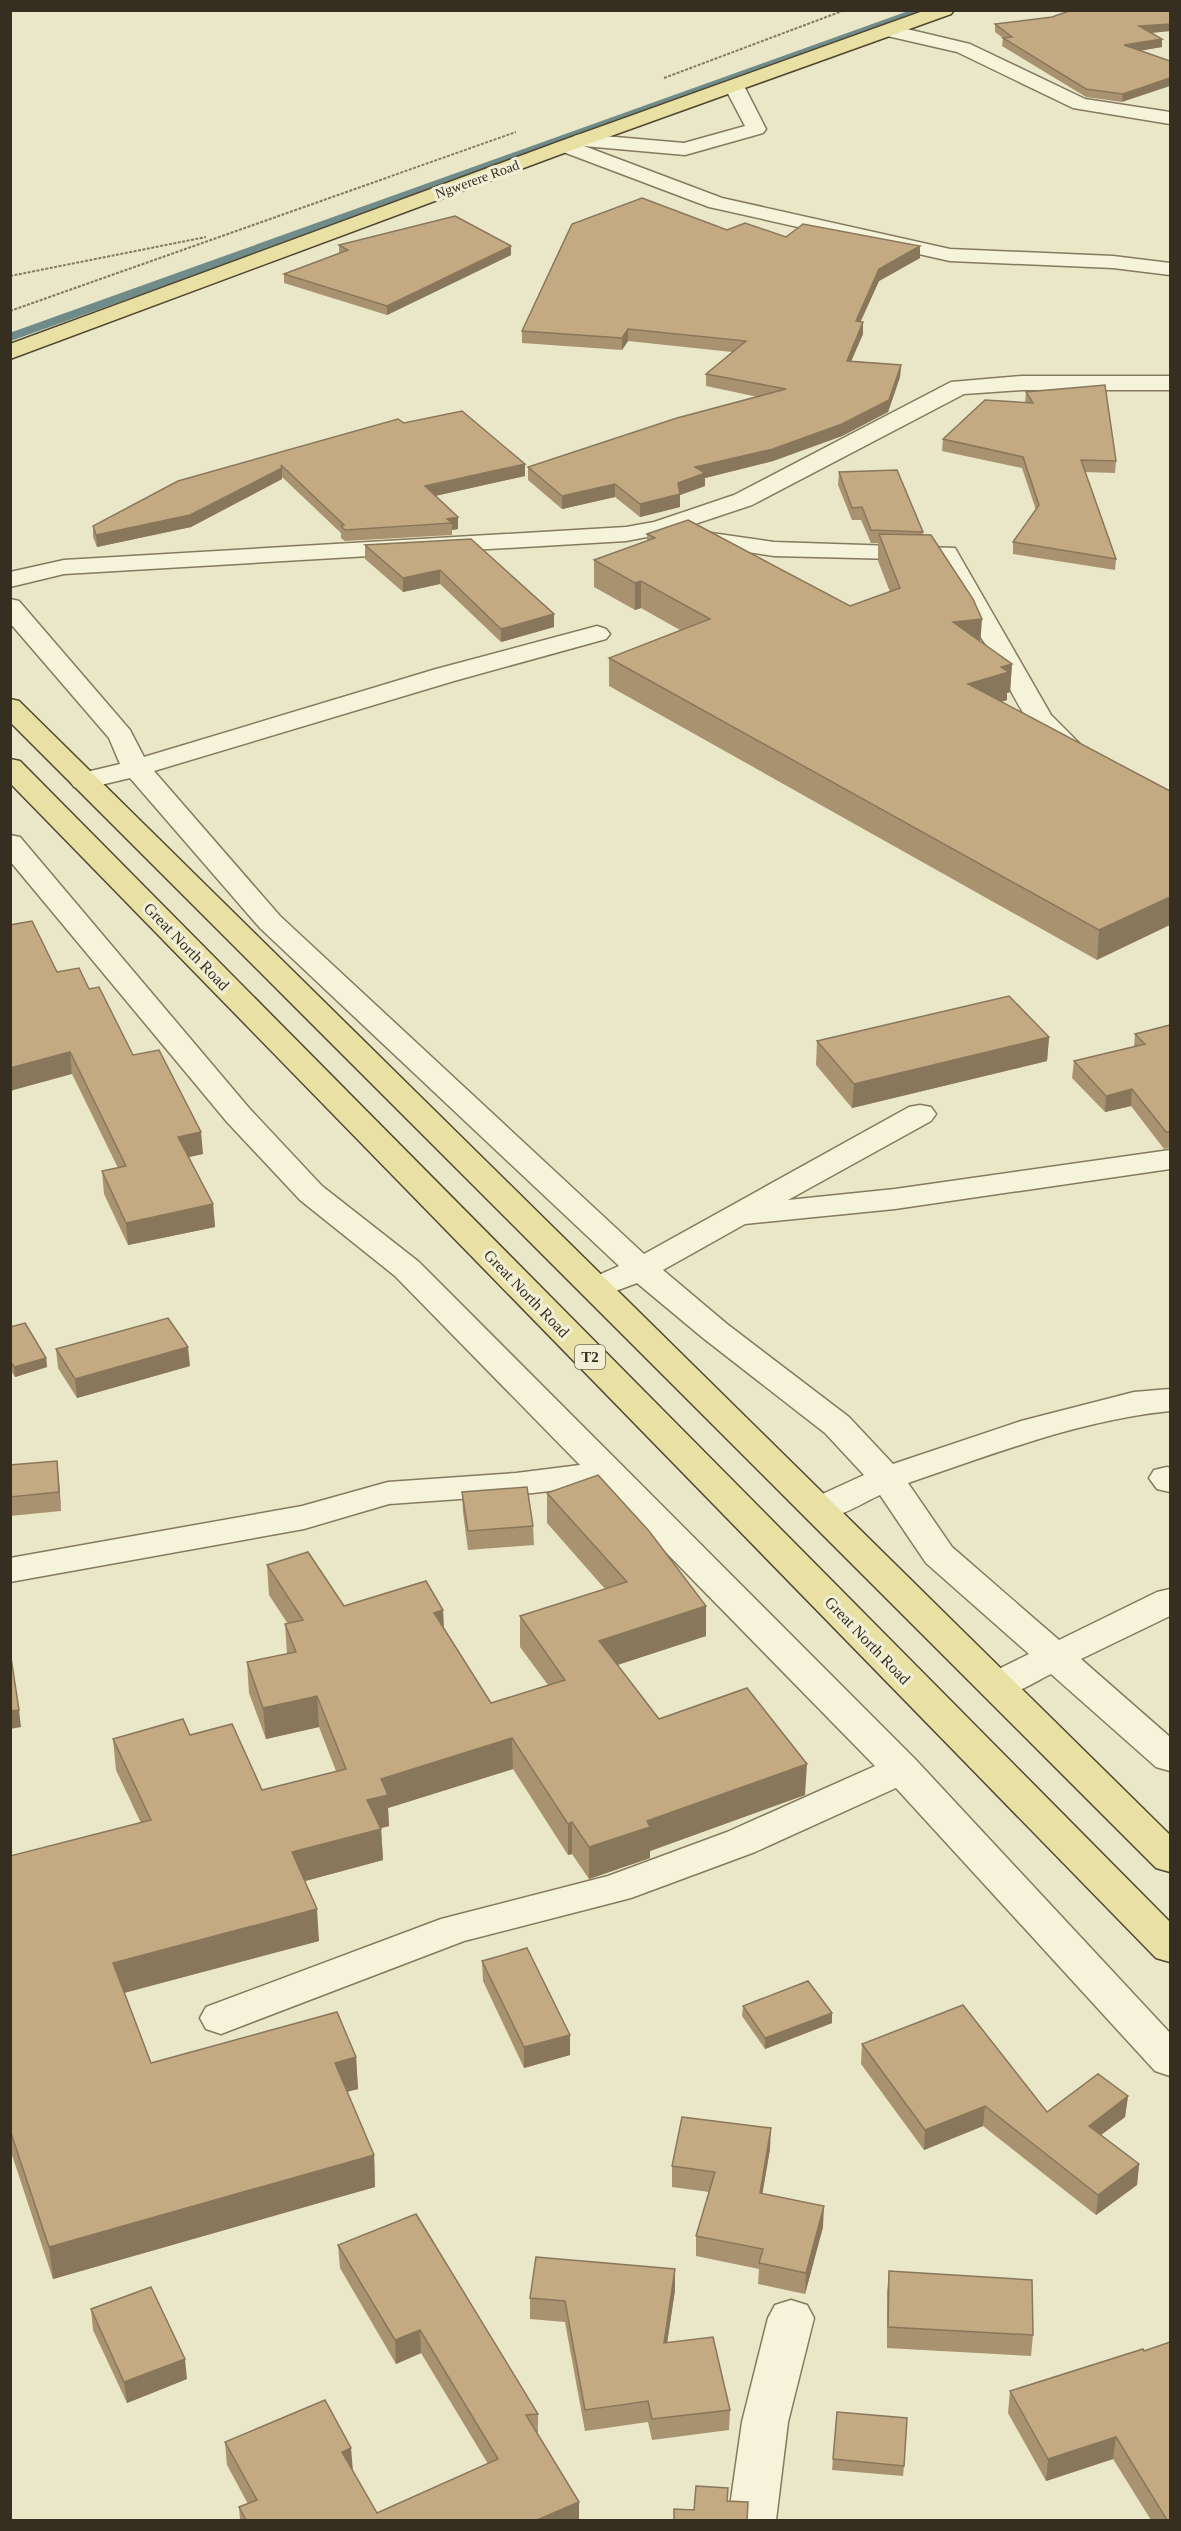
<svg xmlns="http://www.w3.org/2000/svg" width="1181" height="2531" font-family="'Times New Roman',serif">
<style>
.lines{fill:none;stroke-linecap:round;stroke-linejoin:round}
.stream{stroke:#708c8a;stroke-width:8}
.minor-casing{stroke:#847a5f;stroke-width:3}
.major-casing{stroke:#524732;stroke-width:3}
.path{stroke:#847a5f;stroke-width:2;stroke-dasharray:3 1.5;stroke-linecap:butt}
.minor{fill:#f5f3da;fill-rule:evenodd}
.major{fill:#e9e1a4;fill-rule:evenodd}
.wall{fill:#a99270}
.shaded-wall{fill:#89775b}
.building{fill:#c4aa82;stroke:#89775b;stroke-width:1.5}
.labels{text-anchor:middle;stroke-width:6;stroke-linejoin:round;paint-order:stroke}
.far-street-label{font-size:14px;fill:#362f21;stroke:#f2efd7}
.shield{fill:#f2efd7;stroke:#6e6958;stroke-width:1.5}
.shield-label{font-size:15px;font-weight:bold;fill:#362f21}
.street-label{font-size:16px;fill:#362f21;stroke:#f2efd7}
</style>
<rect width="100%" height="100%" fill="#eae6c8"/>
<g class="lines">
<path class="stream" d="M 10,337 L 923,10"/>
<defs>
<g id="minor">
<path d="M 890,25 L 970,44 L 1085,99 L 1170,112 L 1170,124 L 1073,108 L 957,52 L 883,35 L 881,31 Z"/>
<path d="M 734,80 L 744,86 L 766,129 L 763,133 L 685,155 L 584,146 L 722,198 L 950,249 L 1113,256 L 1170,263 L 1170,275 L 1113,268 L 950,261 L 709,207 L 558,150 L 555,146 L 558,142 L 572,142 L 574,136 L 581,134 L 684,143 L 745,126 L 724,86 Z"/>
<path d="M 1022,376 L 1170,376 L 1170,390 L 1022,390 L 964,394 L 752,505 L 668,533 L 626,541 L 64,574 L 10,587 L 10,572 L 64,560 L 626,527 L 654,522 L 734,495 L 951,382 Z"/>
<path d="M 690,530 L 774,542 L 955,548 L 1051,715 L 1088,752 L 1085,758 C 1042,768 1009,685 993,656 C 984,641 974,628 965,613 C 956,596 949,577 939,560 L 774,556 L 681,542 L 678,537 L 681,532 Z"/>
<path d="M 10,599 L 19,601 L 130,730 L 144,757 L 436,669 L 597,626 L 606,629 L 610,634 L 606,639 L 454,681 L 154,771 L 280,916 L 644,1254 L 909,1107 L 920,1105 L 931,1107 L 936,1114 L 931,1121 L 788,1200 L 895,1189 L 1170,1150 L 1170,1169 L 895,1209 L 745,1224 L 663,1270 L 727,1324 L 849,1417 L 893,1464 L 1021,1421 L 1134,1392 L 1170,1389 L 1170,1411 C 1080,1420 994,1454 908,1483 L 952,1547 L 1059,1640 L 1157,1592 L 1170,1589 L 1170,1616 L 1081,1659 L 1170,1737 L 1170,1771 L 1156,1767 L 1051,1674 C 1029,1685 1008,1701 984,1694 L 978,1685 L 984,1676 L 1029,1654 L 926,1563 L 880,1495 C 858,1505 832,1524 807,1517 L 802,1509 L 807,1501 L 864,1475 L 825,1433 L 703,1338 L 637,1283 L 597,1298 L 585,1295 L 580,1288 L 585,1281 L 619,1266 L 260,928 L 130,778 L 84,789 L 74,787 L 70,781 L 74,775 L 120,764 L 109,738 L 10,623 Z"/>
<path d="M 10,835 L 20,837 L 249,1108 L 322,1186 L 419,1262 L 916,1760 L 1170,2033 L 1170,2076 L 1155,2071 L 896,1788 L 755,1852 L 631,1898 L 464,1941 L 221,2034 L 206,2029 L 200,2018 L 206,2007 L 441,1919 L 608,1876 L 727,1832 L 875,1766 L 600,1485 L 516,1495 L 389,1504 L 304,1529 L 10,1582 L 10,1558 L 302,1506 L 388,1482 L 516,1473 L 580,1465 L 395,1276 L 300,1200 L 227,1122 L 10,861 Z"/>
<path d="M 1167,1467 L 1170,1468 L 1170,1492 L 1157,1489 L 1149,1478 L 1154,1470 Z"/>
<path d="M 791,2300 L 807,2305 L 814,2318 L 788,2422 L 776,2520 L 728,2520 L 742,2422 L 768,2318 L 775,2305 Z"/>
</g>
<g id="major">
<path d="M 926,10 L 954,10 L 951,14 L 572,150 L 10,359 L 10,344 L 558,142 Z"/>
<path d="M 10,699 L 19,701 L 1170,1835 L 1170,1872 L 1156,1868 L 10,722 Z"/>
<path d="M 10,759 L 20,761 L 1170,1922 L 1170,1962 L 1156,1958 L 10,783 Z"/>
</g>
</defs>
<use href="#minor" class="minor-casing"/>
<use href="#major" class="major-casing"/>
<g class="path">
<path d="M 664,78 L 845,10"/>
<path d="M 10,276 L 206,237"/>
<path d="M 10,311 L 516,132"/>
</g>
<use href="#minor" class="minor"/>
<use href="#major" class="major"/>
</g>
<g class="wall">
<path d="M 1170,10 L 1170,31 L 1151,33 L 1162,47 L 1140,51 L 1122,102 L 1086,97 L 1002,46 L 1003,38 L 995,32 L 995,24 Z"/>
<path d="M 727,230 L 786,237 L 920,258 L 879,281 L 861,321 L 863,334 L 851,361 L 901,365 L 900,377 L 888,412 L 842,436 L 773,461 L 705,478 L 705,486 L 680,495 L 680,507 L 640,517 L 615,497 L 562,509 L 528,480 L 528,467 L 758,397 L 706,386 L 706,374 L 732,352 L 628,341 L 622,350 L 522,343 L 522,331 Z"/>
<path d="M 339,245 L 511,255 L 387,315 L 284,283 L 284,274 L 339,253 Z"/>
<path d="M 1026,392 L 1116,461 L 1115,473 L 1085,472 L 1116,559 L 1115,570 L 1013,554 L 1013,542 L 1036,510 L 1022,468 L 942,451 L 943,439 L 1025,403 Z"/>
<path d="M 404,423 L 525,464 L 525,476 L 435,496 L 458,517 L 458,529 L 452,530 L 452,535 L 345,541 L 341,538 L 341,533 L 282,477 L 282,479 L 191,527 L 97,547 L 93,537 L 93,526 Z"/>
<path d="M 839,472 L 923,532 L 923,535 L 980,642 L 1012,664 L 1010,692 L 1007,693 L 1007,700 L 1001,702 L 1170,791 L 1097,960 L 609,686 L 609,658 L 680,630 L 641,608 L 635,610 L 594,587 L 594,560 L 647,541 L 647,534 L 850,606 L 890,592 L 878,561 L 878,543 L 871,543 L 861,520 L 852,520 L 838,485 Z"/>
<path d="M 471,539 L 554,614 L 554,627 L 501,642 L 440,584 L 403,592 L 365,559 L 365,545 Z"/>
<path d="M 57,972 L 89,989 L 133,1055 L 203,1154 L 189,1157 L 213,1204 L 215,1227 L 128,1245 L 104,1194 L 102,1171 L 118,1168 L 72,1074 Z"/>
<path d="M 1170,1025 L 1170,1148 L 1164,1149 L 1131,1106 L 1105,1112 L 1072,1078 L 1074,1061 L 1134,1047 L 1135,1034 Z"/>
<path d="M 1049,1037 L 1047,1061 L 852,1108 L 816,1065 L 817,1041 Z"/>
<path d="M 10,1327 L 46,1358 L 47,1367 L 15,1377 L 10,1369 Z"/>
<path d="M 56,1349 L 190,1366 L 77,1398 L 58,1368 Z"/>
<path d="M 10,1465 L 59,1480 L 61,1511 L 10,1516 Z"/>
<path d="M 462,1492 L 533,1526 L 534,1545 L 468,1550 L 463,1512 Z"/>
<path d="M 547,1493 L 706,1606 L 706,1636 L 617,1665 L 659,1719 L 805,1795 L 650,1851 L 650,1858 L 589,1879 L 572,1854 L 568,1855 L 513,1769 L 388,1808 L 389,1826 L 381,1828 L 383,1860 L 305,1881 L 319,1941 L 124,1993 L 151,2063 L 356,2057 L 358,2089 L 347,2092 L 374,2155 L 375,2187 L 53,2279 L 10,2149 L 10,1856 L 141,1823 L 116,1770 L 113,1739 L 190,1735 L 262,1790 L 336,1771 L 319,1727 L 266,1739 L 249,1693 L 247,1662 L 287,1654 L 285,1624 L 288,1624 L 269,1595 L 267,1565 L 344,1606 L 443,1610 L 444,1628 L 491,1703 L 548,1685 L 520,1647 L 520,1616 L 605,1589 L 547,1523 Z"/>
<path d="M 482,1961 L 570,2055 L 524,2068 L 483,1981 Z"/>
<path d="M 743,2006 L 832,2023 L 765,2049 L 742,2016 Z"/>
<path d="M 862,2044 L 1047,2112 L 1128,2096 L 1125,2117 L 1101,2135 L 1139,2164 L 1137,2185 L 1096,2215 L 983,2126 L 924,2150 L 861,2064 Z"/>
<path d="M 770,2149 L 762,2194 L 823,2227 L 805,2294 L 758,2284 L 759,2269 L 696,2256 L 696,2236 L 709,2192 L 672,2187 L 672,2166 Z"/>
<path d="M 338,2245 L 538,2414 L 538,2435 L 579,2520 L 240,2520 L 239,2507 L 248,2504 L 227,2465 L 225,2442 L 352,2469 L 377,2513 L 488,2464 L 421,2353 L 396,2364 L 340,2268 Z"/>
<path d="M 889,2271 L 1033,2335 L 1031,2356 L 887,2348 L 887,2292 Z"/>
<path d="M 675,2290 L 667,2343 L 730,2410 L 729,2430 L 652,2440 L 648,2422 L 585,2431 L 565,2322 L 530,2319 L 530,2298 Z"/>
<path d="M 91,2309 L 187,2379 L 127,2403 L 93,2330 Z"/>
<path d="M 1143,2349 L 1170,2520 L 1151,2520 L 1113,2459 L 1046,2481 L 1008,2413 L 1010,2391 Z"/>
<path d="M 837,2412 L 904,2466 L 903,2476 L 832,2470 Z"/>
</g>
<g class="shaded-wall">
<path d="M 1170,24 L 1170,31 L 1138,34 L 1139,26 Z"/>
<path d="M 1162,39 L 1162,47 L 1123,53 L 1124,45 Z"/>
<path d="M 1170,78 L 1170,86 L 1122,102 L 1123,94 Z"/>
<path d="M 511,246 L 511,255 L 387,315 L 387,306 Z"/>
<path d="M 920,246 L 920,258 L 879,281 L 855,333 L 856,321 L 879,269 Z"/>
<path d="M 863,322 L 863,334 L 846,373 L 847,361 Z"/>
<path d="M 628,329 L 628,341 L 622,350 L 622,338 Z"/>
<path d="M 901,365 L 900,377 L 888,412 L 842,436 L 773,461 L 705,478 L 705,486 L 680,495 L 680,507 L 640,517 L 640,504 L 678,483 L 695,467 Z"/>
<path d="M 525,464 L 525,476 L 426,498 L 425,486 Z"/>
<path d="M 282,468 L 282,479 L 191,527 L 97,547 L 96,535 Z"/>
<path d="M 615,484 L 615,497 L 562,509 L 562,496 Z"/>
<path d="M 458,517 L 458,529 L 452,530 L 452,523 L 447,519 Z"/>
<path d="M 440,570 L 440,584 L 403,592 L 403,578 Z"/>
<path d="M 641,581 L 641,608 L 635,610 L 635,583 Z"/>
<path d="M 554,614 L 554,627 L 501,642 L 501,629 Z"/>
<path d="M 982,619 L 980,647 L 953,622 Z"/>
<path d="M 1012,664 L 1010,692 L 1007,693 L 1007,700 L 966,712 L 968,684 L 1001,667 Z"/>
<path d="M 1170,897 L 1170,925 L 1097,960 L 1099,930 Z"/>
<path d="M 1049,1037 L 1047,1061 L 852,1108 L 854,1084 Z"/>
<path d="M 70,1052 L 72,1074 L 10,1091 L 10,1068 Z"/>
<path d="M 1132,1089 L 1131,1106 L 1105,1112 L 1106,1096 Z"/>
<path d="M 201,1132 L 203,1154 L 180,1159 L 178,1137 Z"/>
<path d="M 213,1204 L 215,1227 L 128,1245 L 126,1223 Z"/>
<path d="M 188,1347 L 190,1366 L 77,1398 L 75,1379 Z"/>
<path d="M 46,1358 L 47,1367 L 15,1377 L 14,1367 Z"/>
<path d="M 57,1461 L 59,1480 L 61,1511 L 59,1492 Z"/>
<path d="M 706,1606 L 706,1636 L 599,1671 L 599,1641 Z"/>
<path d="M 443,1610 L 444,1641 L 434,1613 Z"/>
<path d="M 317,1696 L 319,1727 L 266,1739 L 263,1708 Z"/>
<path d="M 19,1710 L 21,1727 L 10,1729 L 10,1711 Z"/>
<path d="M 512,1738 L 513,1769 L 388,1808 L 389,1826 L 369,1831 L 367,1800 L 381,1779 Z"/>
<path d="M 807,1764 L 805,1795 L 650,1851 L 650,1858 L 589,1879 L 589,1847 L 647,1821 Z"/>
<path d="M 572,1822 L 572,1854 L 568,1855 L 568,1824 Z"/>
<path d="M 381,1829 L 383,1860 L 294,1884 L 292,1852 Z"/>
<path d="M 317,1909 L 319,1941 L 116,1995 L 113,1963 Z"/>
<path d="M 832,2013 L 832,2023 L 765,2049 L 765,2038 Z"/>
<path d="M 570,2035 L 570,2055 L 524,2068 L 524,2047 Z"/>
<path d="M 356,2057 L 358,2089 L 337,2094 L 335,2063 Z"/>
<path d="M 1128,2096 L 1125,2117 L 1086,2146 L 1089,2126 Z"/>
<path d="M 985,2106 L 983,2126 L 924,2150 L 925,2130 Z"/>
<path d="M 771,2128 L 770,2149 L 759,2214 L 760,2193 Z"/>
<path d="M 374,2155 L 375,2187 L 53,2279 L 49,2247 Z"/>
<path d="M 1139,2164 L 1137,2185 L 1096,2215 L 1098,2195 Z"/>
<path d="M 824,2206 L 823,2227 L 805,2294 L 806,2273 Z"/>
<path d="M 675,2269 L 675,2290 L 664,2364 L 664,2343 Z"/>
<path d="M 420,2330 L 421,2353 L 396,2364 L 395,2340 Z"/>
<path d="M 185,2359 L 187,2379 L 127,2403 L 124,2382 Z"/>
<path d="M 1116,2437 L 1113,2459 L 1046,2481 L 1048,2459 Z"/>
<path d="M 351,2448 L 353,2471 L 342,2452 Z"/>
<path d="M 579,2502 L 579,2520 L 537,2520 Z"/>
</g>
<g class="building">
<path d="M 1072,10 L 1170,10 L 1170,24 L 1139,26 L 1162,39 L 1124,45 L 1170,61 L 1170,78 L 1123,94 L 1086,89 L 1003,38 L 1012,37 L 995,24 L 1052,17 Z"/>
<path d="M 642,198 L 727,230 L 745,223 L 786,237 L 803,224 L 920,246 L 879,269 L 856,321 L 863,322 L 847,361 L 901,365 L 889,400 L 842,424 L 773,449 L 695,467 L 705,473 L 678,483 L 680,494 L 640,504 L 615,484 L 562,496 L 528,467 L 677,418 L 786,389 L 706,374 L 746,341 L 628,329 L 622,338 L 522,331 L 572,224 Z"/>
<path d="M 455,216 L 511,246 L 387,306 L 284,274 L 348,250 L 339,245 Z"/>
<path d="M 1105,385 L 1116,461 L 1081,460 L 1116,559 L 1013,542 L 1039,505 L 1023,457 L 943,439 L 985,400 L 1033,403 L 1026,392 Z"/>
<path d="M 462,411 L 525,464 L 425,486 L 458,517 L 447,519 L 452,523 L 345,530 L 341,526 L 344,525 L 281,465 L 282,468 L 190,515 L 96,535 L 93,526 L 178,481 L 398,419 L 404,423 Z"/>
<path d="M 897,470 L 923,532 L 871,530 L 862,507 L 852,508 L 839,472 Z"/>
<path d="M 688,520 L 850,606 L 900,588 L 879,534 L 931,535 L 973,599 L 982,619 L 953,622 L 1012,664 L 1001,667 L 1009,672 L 968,684 L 1170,791 L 1170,897 L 1099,930 L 609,658 L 710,619 L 641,581 L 635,583 L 594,560 L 655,538 L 647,534 Z"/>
<path d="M 471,539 L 554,614 L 501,629 L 440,570 L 403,578 L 365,545 Z"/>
<path d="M 32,921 L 57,972 L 79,968 L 89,989 L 99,987 L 133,1055 L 159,1050 L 201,1132 L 178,1137 L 213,1204 L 126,1223 L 102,1171 L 126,1166 L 70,1052 L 10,1068 L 10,925 Z"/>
<path d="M 1009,996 L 1049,1037 L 854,1084 L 817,1041 Z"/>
<path d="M 1170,1025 L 1170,1132 L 1166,1132 L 1132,1089 L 1106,1096 L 1074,1061 L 1145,1044 L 1135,1034 Z"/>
<path d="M 168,1318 L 188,1347 L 75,1379 L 56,1349 Z"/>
<path d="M 25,1323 L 46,1358 L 14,1367 L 10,1361 L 10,1327 Z"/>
<path d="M 57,1461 L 59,1492 L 10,1497 L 10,1465 Z"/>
<path d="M 598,1475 L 649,1531 L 706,1606 L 599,1641 L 659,1719 L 747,1688 L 807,1764 L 647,1821 L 650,1827 L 589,1847 L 572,1822 L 568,1824 L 512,1738 L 381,1779 L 388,1795 L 367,1800 L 381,1829 L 292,1852 L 317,1909 L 113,1963 L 151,2063 L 337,2012 L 356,2057 L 335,2063 L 374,2155 L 49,2247 L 10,2130 L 10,1856 L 151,1820 L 113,1739 L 183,1719 L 190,1735 L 232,1724 L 262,1790 L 346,1769 L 317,1696 L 263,1708 L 247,1662 L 296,1652 L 285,1624 L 303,1620 L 267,1565 L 308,1552 L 344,1606 L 426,1581 L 443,1610 L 434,1613 L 491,1703 L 565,1680 L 520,1616 L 627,1582 L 547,1493 Z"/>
<path d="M 527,1487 L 533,1526 L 468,1531 L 462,1492 Z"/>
<path d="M 10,1651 L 19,1710 L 10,1711 Z"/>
<path d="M 527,1948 L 570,2035 L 524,2047 L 482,1961 Z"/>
<path d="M 808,1981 L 832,2013 L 765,2038 L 743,2006 Z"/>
<path d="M 963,2005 L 1047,2112 L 1098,2074 L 1128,2096 L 1089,2126 L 1139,2164 L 1098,2195 L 985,2106 L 925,2130 L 862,2044 Z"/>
<path d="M 682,2117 L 771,2128 L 760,2193 L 824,2206 L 806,2273 L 759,2263 L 763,2249 L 696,2236 L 715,2172 L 672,2166 Z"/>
<path d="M 416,2214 L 538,2414 L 526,2415 L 579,2502 L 537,2520 L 246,2520 L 239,2507 L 257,2500 L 225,2442 L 325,2400 L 351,2448 L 342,2452 L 377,2513 L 498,2459 L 420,2330 L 395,2340 L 338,2245 Z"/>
<path d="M 536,2257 L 675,2269 L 664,2343 L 713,2337 L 730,2410 L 652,2419 L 648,2401 L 585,2410 L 565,2301 L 530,2298 Z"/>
<path d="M 889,2271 L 1032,2280 L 1033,2335 L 888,2327 Z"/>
<path d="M 151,2287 L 185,2359 L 124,2382 L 91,2309 Z"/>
<path d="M 1170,2342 L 1170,2520 L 1167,2520 L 1116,2437 L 1048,2459 L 1010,2391 L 1143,2349 L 1144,2351 Z"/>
<path d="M 837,2412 L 907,2418 L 904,2466 L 833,2459 Z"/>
<path d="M 696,2486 L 728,2488 L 727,2501 L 748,2502 L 747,2520 L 674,2520 L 674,2509 L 694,2510 Z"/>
</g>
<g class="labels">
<g class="far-street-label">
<text transform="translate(477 179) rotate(-20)" y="5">Ngwerere Road</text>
</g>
<rect class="shield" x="575" y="1345" width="30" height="24" rx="4.5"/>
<g class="shield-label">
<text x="590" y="1362">T2</text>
</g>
<g class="street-label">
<text transform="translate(187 946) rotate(46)" y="6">Great North Road</text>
<text transform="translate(527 1293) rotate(46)" y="6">Great North Road</text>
<text transform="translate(868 1640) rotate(46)" y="6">Great North Road</text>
</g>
</g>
<rect width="1181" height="2531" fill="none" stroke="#362f21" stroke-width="24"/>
</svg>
